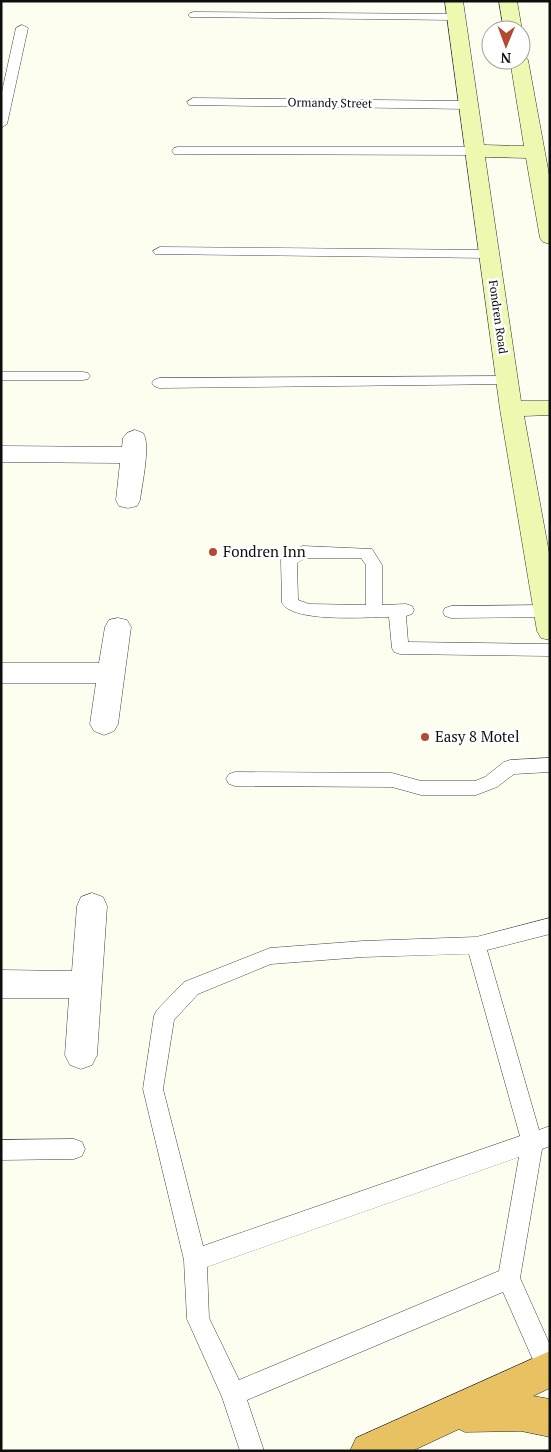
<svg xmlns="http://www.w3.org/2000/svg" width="551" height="1452" font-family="'PT Serif',serif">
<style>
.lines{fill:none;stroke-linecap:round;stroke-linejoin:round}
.lane-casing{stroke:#414141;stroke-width:1}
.street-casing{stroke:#414141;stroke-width:1}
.secondary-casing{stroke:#303030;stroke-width:1}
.highway-casing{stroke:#1f1f1f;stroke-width:1}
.lane{fill:#fff;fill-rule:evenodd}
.street{fill:#fff;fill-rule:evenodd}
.secondary{fill:#eef8b0;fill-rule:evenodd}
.highway{fill:#e8c163;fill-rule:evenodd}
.poi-dot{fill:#b24b31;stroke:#fff;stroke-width:2}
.labels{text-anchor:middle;stroke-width:5;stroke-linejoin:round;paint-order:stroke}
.far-street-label{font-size:12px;fill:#0e0e0e;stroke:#fff}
.poi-label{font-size:15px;fill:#0e0e0e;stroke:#fff;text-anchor:start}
</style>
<rect width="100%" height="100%" fill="#fdfef0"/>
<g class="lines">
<defs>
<g id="lane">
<path d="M 194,12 L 456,14 L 462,17 L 456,20 L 190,17 L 188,15 L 190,13 Z"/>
<path d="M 22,25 L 28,28 L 7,124 L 1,128 L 1,96 L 16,28 Z"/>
<path d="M 193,98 L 468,101 L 474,105 L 468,109 L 189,105 L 187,102 Z"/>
<path d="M 178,147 L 475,147 L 481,151 L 475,155 L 174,154 L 172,151 L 174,148 Z"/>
<path d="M 160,247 L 490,250 L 497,254 L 490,258 L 155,254 L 153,251 Z"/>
<path d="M 1,372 L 83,372 L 88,373 L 90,376 L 88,379 L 83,380 L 1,380 Z"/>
<path d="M 508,376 L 513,378 L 515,381 L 513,384 L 159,388 L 154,386 L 152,383 L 154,380 L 159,378 Z"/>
<path d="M 303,546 L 372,549 L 382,565 L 382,605 L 406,604 L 412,606 L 414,610 L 412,614 L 406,616 L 408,642 L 550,644 L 550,656 L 400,654 L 394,652 L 392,648 L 389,617 C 367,617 293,623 282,603 L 281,560 L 283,556 ZM 306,558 L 361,558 L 366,565 L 366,605 L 309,604 L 298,600 L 297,563 Z"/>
<path d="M 546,605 L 550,606 L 550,616 L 546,617 L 451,618 L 445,616 L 443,612 L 445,608 L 451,606 Z"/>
<path d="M 550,758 L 550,772 L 514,774 L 497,787 L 476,795 L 421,795 L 392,787 L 235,786 L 229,784 L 226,779 L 229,774 L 235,772 L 392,773 L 421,781 L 475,781 L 485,777 L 504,762 L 510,760 Z"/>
<path d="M 550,918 L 550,934 L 487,950 L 539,1130 L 550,1126 L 550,1146 L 542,1149 L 520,1278 L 550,1345 L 550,1381 L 541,1378 L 503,1292 L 247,1400 L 264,1451 L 240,1451 L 222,1397 L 187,1319 L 184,1260 L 143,1089 L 154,1016 L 157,1010 L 184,982 L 270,948 L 363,941 L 476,937 ZM 469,954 L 520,1136 L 203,1246 L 163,1089 L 174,1020 L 198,994 L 271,964 L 363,957 ZM 519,1157 L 499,1271 L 239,1380 L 209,1318 L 207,1267 Z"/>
<path d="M 74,1139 L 82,1142 L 85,1149 L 82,1156 L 74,1159 L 1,1160 L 1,1140 Z"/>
</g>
<g id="street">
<path d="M 135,430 L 143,433 C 151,444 142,484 140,500 L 137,506 L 128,508 L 119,506 L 116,500 L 120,463 L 1,462 L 1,446 L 122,447 L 123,438 L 127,433 Z"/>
<path d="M 118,618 L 127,620 L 131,627 L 118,724 L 114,731 L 104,735 L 94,731 L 90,724 L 96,683 L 1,683 L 1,663 L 99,663 L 105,627 L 109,620 Z"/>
<path d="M 92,893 L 103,897 L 107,906 L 97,1055 L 92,1065 L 81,1069 L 70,1065 L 65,1055 L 69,998 L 1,998 L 1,970 L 72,971 L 77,906 L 81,897 Z"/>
</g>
<g id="secondary">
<path d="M 445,1 L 463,1 L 484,145 L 524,146 L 510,60 L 521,60 L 521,55 L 525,56 L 528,60 L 550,180 L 550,244 L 543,242 L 540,238 L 526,158 L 485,157 L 521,401 L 550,401 L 550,415 L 524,416 L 550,558 L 550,640 L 541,638 L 537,631 L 500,409 Z"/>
<path d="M 499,1 L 517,1 L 522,30 L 521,31 L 504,30 Z"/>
</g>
<path id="highway" d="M 550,1351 L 550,1388 L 533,1396 L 550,1399 L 550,1437 L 521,1431 L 465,1432 L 459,1429 L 412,1451 L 350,1451 L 356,1438 Z"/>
</defs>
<use href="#lane" class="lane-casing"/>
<use href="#street" class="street-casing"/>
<use href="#secondary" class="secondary-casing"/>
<use href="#highway" class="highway-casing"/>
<use href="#lane" class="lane"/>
<use href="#street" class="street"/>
<use href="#secondary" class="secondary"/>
<use href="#highway" class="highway"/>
</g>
<g class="poi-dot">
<circle cx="213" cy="552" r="5"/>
<circle cx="425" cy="737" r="5"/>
</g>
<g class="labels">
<g class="far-street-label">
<text transform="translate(330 103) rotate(1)" y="4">Ormandy Street</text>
<text transform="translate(498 317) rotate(82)" y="4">Fondren Road</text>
</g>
<g class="poi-label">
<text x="223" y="557">Fondren Inn</text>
<text x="435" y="742">Easy 8 Motel</text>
</g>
</g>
<rect width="551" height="1452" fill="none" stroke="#0e0e0e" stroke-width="5"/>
<g transform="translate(506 45) rotate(181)"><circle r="24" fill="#ffffff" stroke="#9f9f9f"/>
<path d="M0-4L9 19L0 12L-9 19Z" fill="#b24b31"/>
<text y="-8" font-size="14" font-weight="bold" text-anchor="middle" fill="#0e0e0e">N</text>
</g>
</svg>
